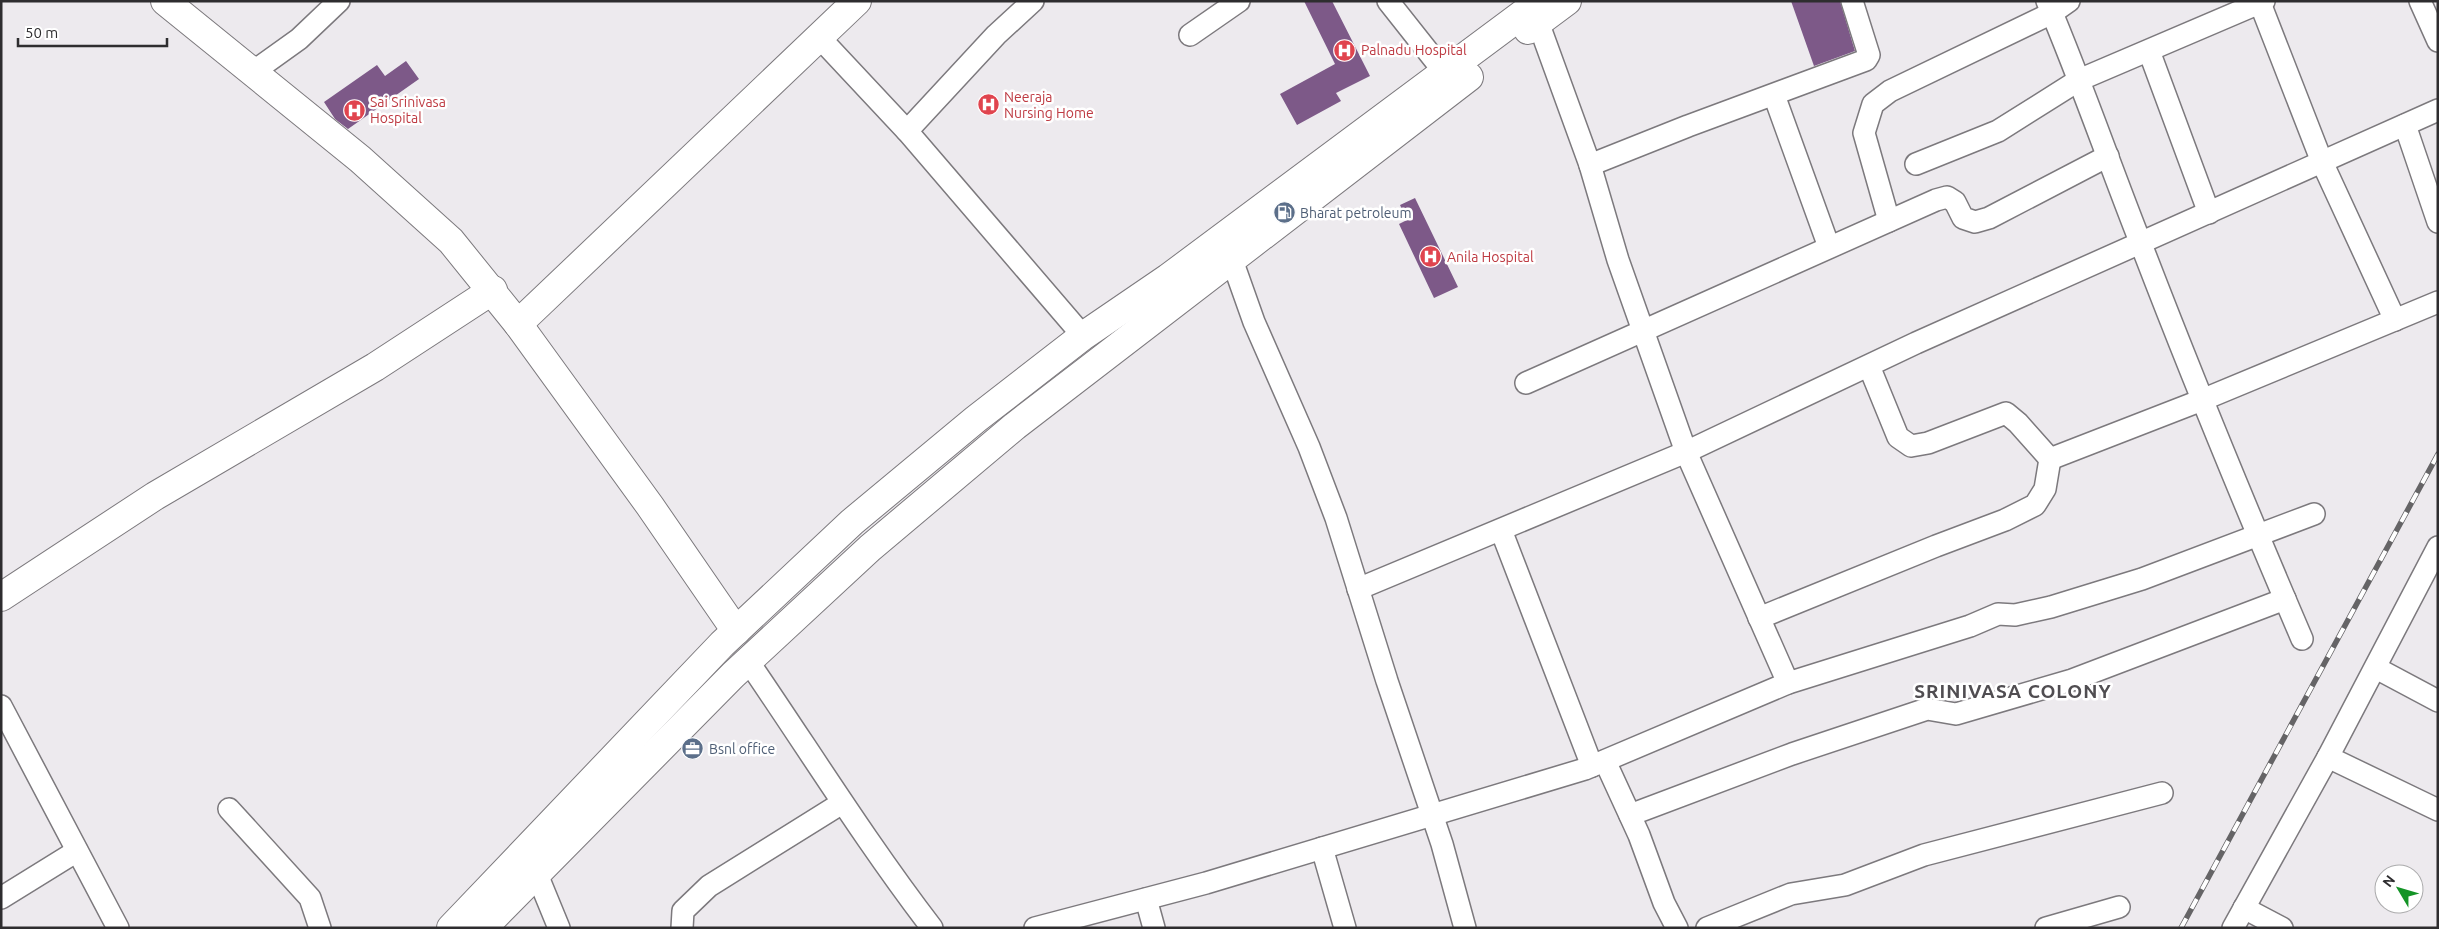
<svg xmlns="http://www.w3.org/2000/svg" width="2439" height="929" font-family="Ubuntu,sans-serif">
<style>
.building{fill:#7d5988}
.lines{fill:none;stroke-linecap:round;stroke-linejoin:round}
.street-casing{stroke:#7c797d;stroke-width:24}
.secondary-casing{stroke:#7c797d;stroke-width:30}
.street{stroke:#fff;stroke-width:21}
.secondary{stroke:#fff;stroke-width:28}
.rail-casing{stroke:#656466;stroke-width:5.5}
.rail{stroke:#fff;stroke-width:4;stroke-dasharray:11;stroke-linecap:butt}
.labels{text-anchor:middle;stroke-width:5;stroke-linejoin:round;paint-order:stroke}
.health-label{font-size:14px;fill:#be3a42;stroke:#fff;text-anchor:start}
.service-label{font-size:14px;fill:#4e5e75;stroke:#fff;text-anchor:start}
.district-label{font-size:19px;font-weight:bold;letter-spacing:1px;fill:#504d51;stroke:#fff}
</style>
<rect width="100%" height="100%" fill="#edeaee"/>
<g class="building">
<path d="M 1304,1 L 1332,1 L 1370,76 L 1336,93 L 1341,101 L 1297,125 L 1280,94 L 1335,64 Z"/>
<path d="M 1791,1 L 1840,1 L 1855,51 L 1814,66 Z"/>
<path d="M 406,61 L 419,79 L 348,129 L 335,119 L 324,102 L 377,65 L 385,76 Z"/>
<path d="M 1415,198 L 1458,287 L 1434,298 L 1399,224 L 1407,220 L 1400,205 Z"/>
</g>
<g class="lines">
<defs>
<g id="street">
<path d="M 1388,1 L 1445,73"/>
<path d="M 2047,1 C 2081,81 2109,163 2141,244 C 2192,377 2246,508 2302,639"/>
<path d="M 2420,1 L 2438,41"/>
<path d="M 2260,3 L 2322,162 L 2395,320"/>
<path d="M 1538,22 L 1590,165 L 1618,260 L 1686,452 L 1788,683"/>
<path d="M 1190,35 L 1239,1"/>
<path d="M 819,37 L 907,131 L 1083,336"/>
<path d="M 2149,51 L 2209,213"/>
<path d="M 253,72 L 299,39 L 339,1"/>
<path d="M 1774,95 L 1829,247"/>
<path d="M 2405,125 L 2438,222"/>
<path d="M 907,131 L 996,35 L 1033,1"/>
<path d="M 1916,164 L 1998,131 L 2079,80 L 2264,1"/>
<path d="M 1590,165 L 1688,126 L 1866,60 L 1869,55 L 1852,1"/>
<path d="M 1889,221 L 1864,133 L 1873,104 L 1890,91 L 2052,13 L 2069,1"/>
<path d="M 1232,260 L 1254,322 L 1309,447 L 1336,518 L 1387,681 L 1442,844 L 1465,928"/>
<path d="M 1526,383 L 1936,200 L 1947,197 L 1955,202 L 1963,218 L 1975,222 L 1989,218 L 2108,156"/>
<path d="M 2050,459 L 2202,400 L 2438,302"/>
<path d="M 1501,530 L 1592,766"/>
<path d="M 1358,589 L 1686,452 L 1916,343 L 2438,110"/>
<path d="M 1759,618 L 1936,546 L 2005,520 L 2035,505 L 2045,489 L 2050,459 L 2018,423 L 2006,413 L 1928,443 L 1911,446 L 1898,437 L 1869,366"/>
<path d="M 748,661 C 809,750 866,842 932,928"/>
<path d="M 2376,668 L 2438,701"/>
<path d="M 1,706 L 118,928"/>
<path d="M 2328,757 L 2438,810"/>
<path d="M 1605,761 L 1639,835 L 1664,903 L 1677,928"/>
<path d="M 229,809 L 310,898 L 320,928"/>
<path d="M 1630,815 L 1792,754 L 1927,709 L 1956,714 L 2072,680 L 2285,599"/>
<path d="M 1322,848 L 1345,928"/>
<path d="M 536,872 L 559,928"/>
<path d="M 1,898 L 77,851"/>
<path d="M 1146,899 L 1154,928"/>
<path d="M 2244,908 L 2282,928"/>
<path d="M 682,928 L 683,911 L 709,886 L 842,803"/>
<path d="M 1035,928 L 1206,883 L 1585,769 L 1788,683 L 1970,626 L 1998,614 L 2015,615 L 2051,607 L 2142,579 L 2314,514"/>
<path d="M 1707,928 L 1791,894 L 1845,885 L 1924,855 L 2162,793"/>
<path d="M 2046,928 L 2119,907"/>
<path d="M 2233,928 L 2328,757 L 2438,547"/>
</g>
<g id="secondary">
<path d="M 165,1 L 360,159 L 451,241 L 518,324 L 650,506 L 736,631"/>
<path d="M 1528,30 L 1567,1"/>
<path d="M 518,324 L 857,1"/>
<path d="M 1,597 L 155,496 L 375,367 L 493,290"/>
<path d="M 451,928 L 722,644 L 852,522 L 976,419 L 1083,336 L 1168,278 L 1540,1"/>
<path d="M 483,928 L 733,675 L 870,548 L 1015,426 L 1469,77"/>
</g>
</defs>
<use href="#street" class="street-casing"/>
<use href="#secondary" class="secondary-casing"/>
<use href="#street" class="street"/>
<use href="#secondary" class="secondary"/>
<defs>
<path id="rail" d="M 2181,928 L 2438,454"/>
</defs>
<use href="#rail" class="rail-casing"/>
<use href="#rail" class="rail"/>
</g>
<defs>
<symbol id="hospital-disc" viewBox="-11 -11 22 22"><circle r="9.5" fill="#e0444e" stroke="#fff"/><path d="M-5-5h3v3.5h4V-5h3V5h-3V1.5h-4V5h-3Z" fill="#fff"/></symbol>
<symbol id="fuel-disc" viewBox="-11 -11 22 22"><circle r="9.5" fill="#5c6f8a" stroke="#fff"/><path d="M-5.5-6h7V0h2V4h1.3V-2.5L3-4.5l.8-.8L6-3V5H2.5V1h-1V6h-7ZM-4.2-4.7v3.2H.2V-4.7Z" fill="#fff"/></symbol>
<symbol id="office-disc" viewBox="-11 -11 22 22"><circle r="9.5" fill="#5c6f8a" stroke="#fff"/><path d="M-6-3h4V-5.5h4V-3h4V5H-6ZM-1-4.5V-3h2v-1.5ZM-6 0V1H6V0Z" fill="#fff"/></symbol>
</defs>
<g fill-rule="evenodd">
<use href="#hospital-disc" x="1332" y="38" width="25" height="25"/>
<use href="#hospital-disc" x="976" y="92" width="25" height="25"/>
<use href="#hospital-disc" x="342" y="98" width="25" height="25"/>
<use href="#fuel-disc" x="1272" y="200" width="25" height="25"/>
<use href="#hospital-disc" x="1418" y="244" width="25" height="25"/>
<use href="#office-disc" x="680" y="736" width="25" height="25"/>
</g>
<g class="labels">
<g class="health-label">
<text x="1361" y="55">Palnadu Hospital</text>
<text x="1004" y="102">Neeraja<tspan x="1004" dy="16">Nursing Home</tspan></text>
<text x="370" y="107">Sai Srinivasa<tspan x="370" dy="16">Hospital</tspan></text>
<text x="1447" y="262">Anila Hospital</text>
</g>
<g class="service-label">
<text x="1300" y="218">Bharat petroleum</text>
<text x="709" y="754">Bsnl office</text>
</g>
<g class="district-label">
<text x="2013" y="698">SRINIVASA COLONY</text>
</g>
</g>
<rect width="2439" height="929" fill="none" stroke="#2e2d2f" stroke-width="5"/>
<g transform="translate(2399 889) rotate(308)"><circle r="24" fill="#ffffff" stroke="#ababac"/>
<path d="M0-4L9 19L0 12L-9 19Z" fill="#149426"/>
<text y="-8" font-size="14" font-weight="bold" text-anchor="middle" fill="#2e2d2f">N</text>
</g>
<path d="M18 38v8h149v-8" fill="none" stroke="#2e2d2f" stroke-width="2.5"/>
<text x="25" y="38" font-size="15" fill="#2e2d2f" stroke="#ffffff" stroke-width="4" paint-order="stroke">50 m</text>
</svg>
